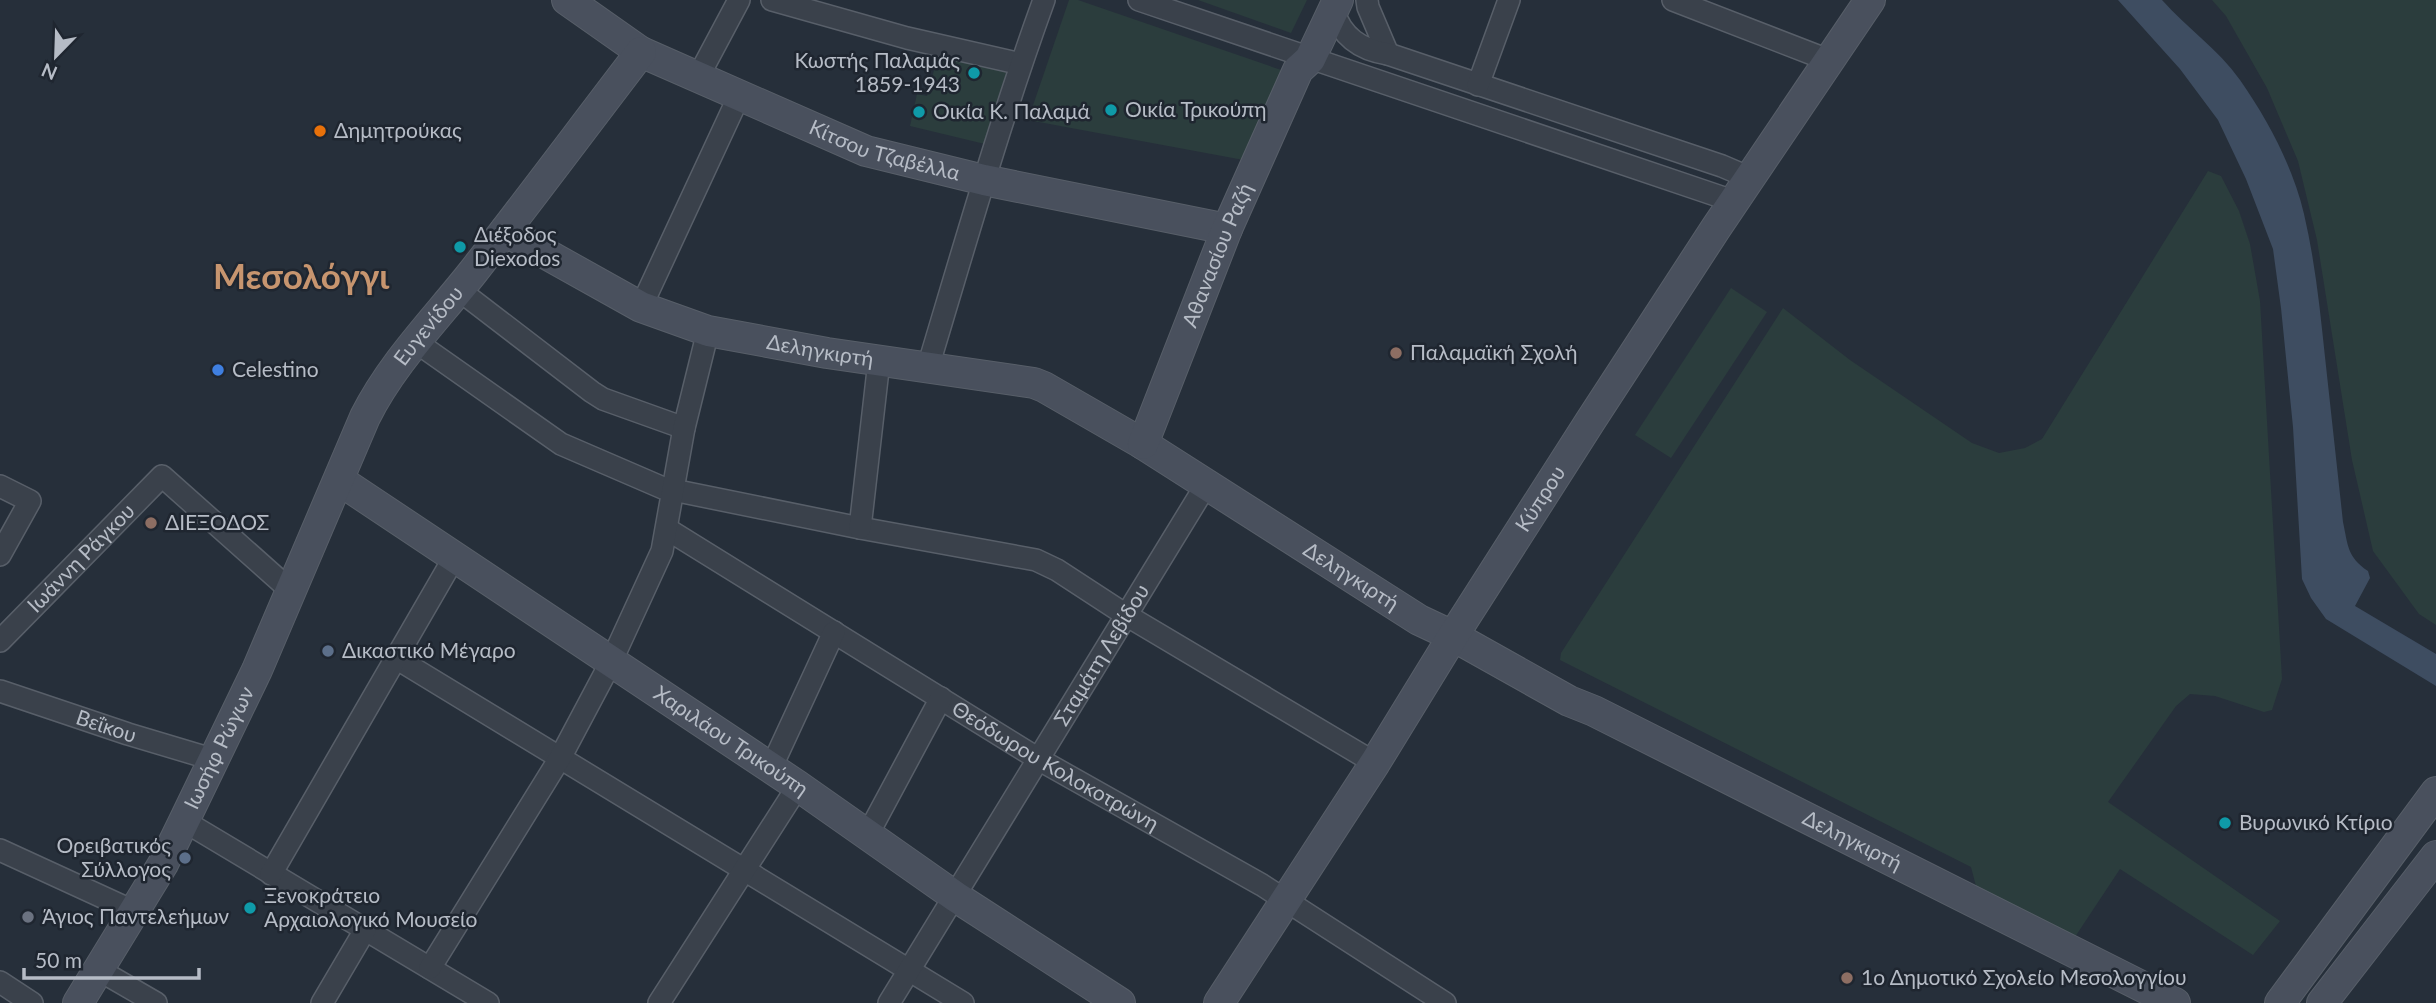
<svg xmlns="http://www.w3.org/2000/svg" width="2436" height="1003" font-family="Lato,sans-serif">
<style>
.green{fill:#2b3d3d}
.water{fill:#3e4d61}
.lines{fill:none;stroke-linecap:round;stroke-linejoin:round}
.street-casing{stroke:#585f69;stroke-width:24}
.secondary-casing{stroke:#585f69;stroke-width:32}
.street{stroke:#3a414b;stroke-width:21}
.secondary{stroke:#49505d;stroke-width:30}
.culture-dot{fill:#0f9aa8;stroke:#1f2630;stroke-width:2.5}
.food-dot{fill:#e8710a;stroke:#1f2630;stroke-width:2.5}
.education-dot{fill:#8d6e63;stroke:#1f2630;stroke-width:2.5}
.shop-dot{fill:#3f7fe0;stroke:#1f2630;stroke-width:2.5}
.service-dot{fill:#5c6f8a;stroke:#1f2630;stroke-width:2.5}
.worship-dot{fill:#6b7280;stroke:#1f2630;stroke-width:2.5}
.labels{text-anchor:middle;stroke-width:5;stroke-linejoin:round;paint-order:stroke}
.poi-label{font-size:21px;fill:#b6bcc6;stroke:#1f2630;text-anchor:start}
.street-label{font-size:21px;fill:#b6bcc6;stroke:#1f2630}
.town-label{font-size:35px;font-weight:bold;fill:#c7956f;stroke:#1f2630}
</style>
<rect width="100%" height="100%" fill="#262f3a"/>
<g class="green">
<path d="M 1069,0 L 1078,0 L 1287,72 L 1249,161 L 1028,120 Z"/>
<path d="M 1198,0 L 1307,0 L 1291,33 Z"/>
<path d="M 2212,0 L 2436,0 L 2436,625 L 2419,614 L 2373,551 L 2352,460 L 2317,240 L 2298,161 L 2267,88 L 2226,16 Z"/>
<path d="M 939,52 L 1013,72 L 989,145 L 910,126 L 917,94 L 927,96 Z"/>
<path d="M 2208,171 L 2221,176 L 2239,211 L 2250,244 L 2260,301 L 2282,679 L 2272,710 L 2264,712 L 2215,696 L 2190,694 L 2176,706 L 2108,802 L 2280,921 L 2253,955 L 2120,869 L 2073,940 L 1977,890 L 1971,867 L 1560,660 L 1561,653 L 1783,308 L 1850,360 L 1972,443 L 1999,453 L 2025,448 L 2042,439 Z"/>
<path d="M 1731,288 L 1767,312 L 1671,458 L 1635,435 Z"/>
</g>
<path class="water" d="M 2118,0 L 2162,0 C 2187,28 2218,49 2240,80 C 2268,120 2293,167 2304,214 C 2315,261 2320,309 2325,357 C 2331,412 2337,467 2343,522 C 2348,545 2347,557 2368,571 L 2370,578 L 2355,606 L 2436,654 L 2436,686 L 2326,619 L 2311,598 L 2302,579 L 2293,427 L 2281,308 L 2273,249 L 2246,179 L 2218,120 L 2180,69 Z"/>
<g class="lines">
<defs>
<g id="street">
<path d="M 772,0 L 907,38 L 1021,64"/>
<path d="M 1139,0 L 1736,202"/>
<path d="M 1367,0 L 1368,7 L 1388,54"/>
<path d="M 1673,0 L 1828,60"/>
<path d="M 1333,10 C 1342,37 1360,50 1388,54 L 1722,166 L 1750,178"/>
<path d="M 698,77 L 739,0"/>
<path d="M 1478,85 L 1509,0"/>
<path d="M 459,290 L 592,392 L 603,399 L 684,428"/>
<path d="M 641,307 L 739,96"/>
<path d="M 416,342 L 561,444 L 663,488 L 860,528 L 1036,560 L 1057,570 L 1126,615 L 1375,763"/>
<path d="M 928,367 C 965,244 1000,121 1044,0"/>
<path d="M 0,486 L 30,501 L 0,555"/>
<path d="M 860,528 L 879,361"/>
<path id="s1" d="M 667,529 L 1040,760 L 1262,885 L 1445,1003"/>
<path id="s2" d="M 0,641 L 162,476 L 290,590"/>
<path d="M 396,658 L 963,1003"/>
<path id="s3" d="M 0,691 L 128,734 L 215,760"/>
<path d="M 771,768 L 834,632"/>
<path d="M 184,821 L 488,1003"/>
<path d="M 868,834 L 941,698"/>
<path d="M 0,850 L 135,912"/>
<path d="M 271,874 L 455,556"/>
<path d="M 430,968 L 560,758 L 611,662 L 662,551 L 684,428 L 708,331"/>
<path d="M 99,970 L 156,1003"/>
<path d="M 0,982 L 32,1003"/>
<path d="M 322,1003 L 365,930"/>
<path d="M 659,1003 L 798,786"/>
<path id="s4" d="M 889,1003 L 1206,485"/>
</g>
<g id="secondary">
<path id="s5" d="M 567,0 L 641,52 L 866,151 L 984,180 L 1227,229"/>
<path id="s6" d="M 505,231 L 641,307 L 708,331 L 827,353 L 1034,383 L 1044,387 L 1143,444 L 1419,620 L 1453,636 L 1569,701 L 1594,711 L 2175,1003"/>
<path id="s7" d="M 1143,444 L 1227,229 L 1298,70 L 1310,59 L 1338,0"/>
<path id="s8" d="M 339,480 L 798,786 L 956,897 L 1120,1003"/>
<path id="s9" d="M 78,1003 L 163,864 L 184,821 L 257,670 L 365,417 C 392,363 435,320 473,272 C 530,199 585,125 641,52"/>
<path id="s10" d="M 1219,1003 L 1375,763 L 1453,636 L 1591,420 L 1716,228 L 1870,0"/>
<path d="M 2280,1003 L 2436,792"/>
<path d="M 2322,1003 L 2436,856"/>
</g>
</defs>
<use href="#street" class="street-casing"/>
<use href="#secondary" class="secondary-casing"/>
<use href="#street" class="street"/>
<use href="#secondary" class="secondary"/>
</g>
<g class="culture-dot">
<circle cx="974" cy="73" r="7"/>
<circle cx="1111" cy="110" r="7"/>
<circle cx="919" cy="112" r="7"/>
<circle cx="460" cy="247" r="7"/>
<circle cx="2225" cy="823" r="7"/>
<circle cx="250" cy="908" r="7"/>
</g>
<circle class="food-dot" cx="320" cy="131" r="7"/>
<g class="education-dot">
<circle cx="1396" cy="353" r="7"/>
<circle cx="151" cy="523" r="7"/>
<circle cx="1847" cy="978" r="7"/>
</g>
<circle class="shop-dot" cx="218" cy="370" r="7"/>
<g class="service-dot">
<circle cx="328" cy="651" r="7"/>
<circle cx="185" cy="858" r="7"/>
</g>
<circle class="worship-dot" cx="28" cy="917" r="7"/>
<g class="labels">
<g class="poi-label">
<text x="960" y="68" text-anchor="end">Κωστής Παλαμάς<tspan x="960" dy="24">1859-1943</tspan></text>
<text x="1125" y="117">Οικία Τρικούπη</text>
<text x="933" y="119">Οικία Κ. Παλαμά</text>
<text x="334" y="138">Δημητρούκας</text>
<text x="474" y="242">Διέξοδος<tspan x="474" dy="24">Diexodos</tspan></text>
<text x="1410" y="360">Παλαμαϊκή Σχολή</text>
<text x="232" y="377">Celestino</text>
<text x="165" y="530">ΔΙΕΞΟΔΟΣ</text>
<text x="342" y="658">Δικαστικό Μέγαρο</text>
<text x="2239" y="830">Βυρωνικό Κτίριο</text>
<text x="171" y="853" text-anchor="end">Ορειβατικός<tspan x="171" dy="24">Σύλλογος</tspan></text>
<text x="264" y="903">Ξενοκράτειο<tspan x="264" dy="24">Αρχαιολογικό Μουσείο</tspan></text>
<text x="42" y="924">Άγιος Παντελεήμων</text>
<text x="1861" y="985">1ο Δημοτικό Σχολείο Μεσολογγίου</text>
</g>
<g class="street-label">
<text dy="7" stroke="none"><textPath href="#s5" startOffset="354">Κίτσου Τζαβέλλα</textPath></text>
<text dy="7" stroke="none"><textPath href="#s7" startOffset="203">Αθανασίου Ραζή</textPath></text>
<text dy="7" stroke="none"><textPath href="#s9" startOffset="765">Ευγενίδου</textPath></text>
<text dy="7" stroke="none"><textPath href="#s6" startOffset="341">Δεληγκιρτή</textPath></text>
<text dy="7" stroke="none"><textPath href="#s10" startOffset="598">Κύπρου</textPath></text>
<text dy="7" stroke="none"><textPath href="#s2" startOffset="116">Ιωάννη Ράγκου</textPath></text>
<text dy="7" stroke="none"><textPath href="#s6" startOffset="929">Δεληγκιρτή</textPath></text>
<text dy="7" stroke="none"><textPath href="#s4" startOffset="408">Σταμάτη Λεβίδου</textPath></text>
<text dy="7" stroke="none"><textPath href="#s3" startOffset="112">Βεΐκου</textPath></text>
<text dy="7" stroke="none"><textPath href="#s8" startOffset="471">Χαριλάου Τρικούπη</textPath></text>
<text dy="7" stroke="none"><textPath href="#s9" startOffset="292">Ιωσήφ Ρώγων</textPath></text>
<text dy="7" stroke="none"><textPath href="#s1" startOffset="455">Θεόδωρου Κολοκοτρώνη</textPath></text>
<text dy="7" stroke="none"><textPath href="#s6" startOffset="1496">Δεληγκιρτή</textPath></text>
</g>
<g class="town-label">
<text x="301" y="289">Μεσολόγγι</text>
</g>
</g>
<g transform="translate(56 56) rotate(203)" stroke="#1f2630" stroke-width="5" paint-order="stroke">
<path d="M0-5L12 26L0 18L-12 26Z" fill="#b6bcc6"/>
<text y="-10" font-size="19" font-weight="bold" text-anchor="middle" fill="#b6bcc6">N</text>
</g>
<path d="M24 968v10h175v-10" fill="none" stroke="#b6bcc6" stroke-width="3.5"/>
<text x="35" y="968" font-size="21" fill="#b6bcc6" stroke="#1f2630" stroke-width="5" paint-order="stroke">50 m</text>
</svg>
